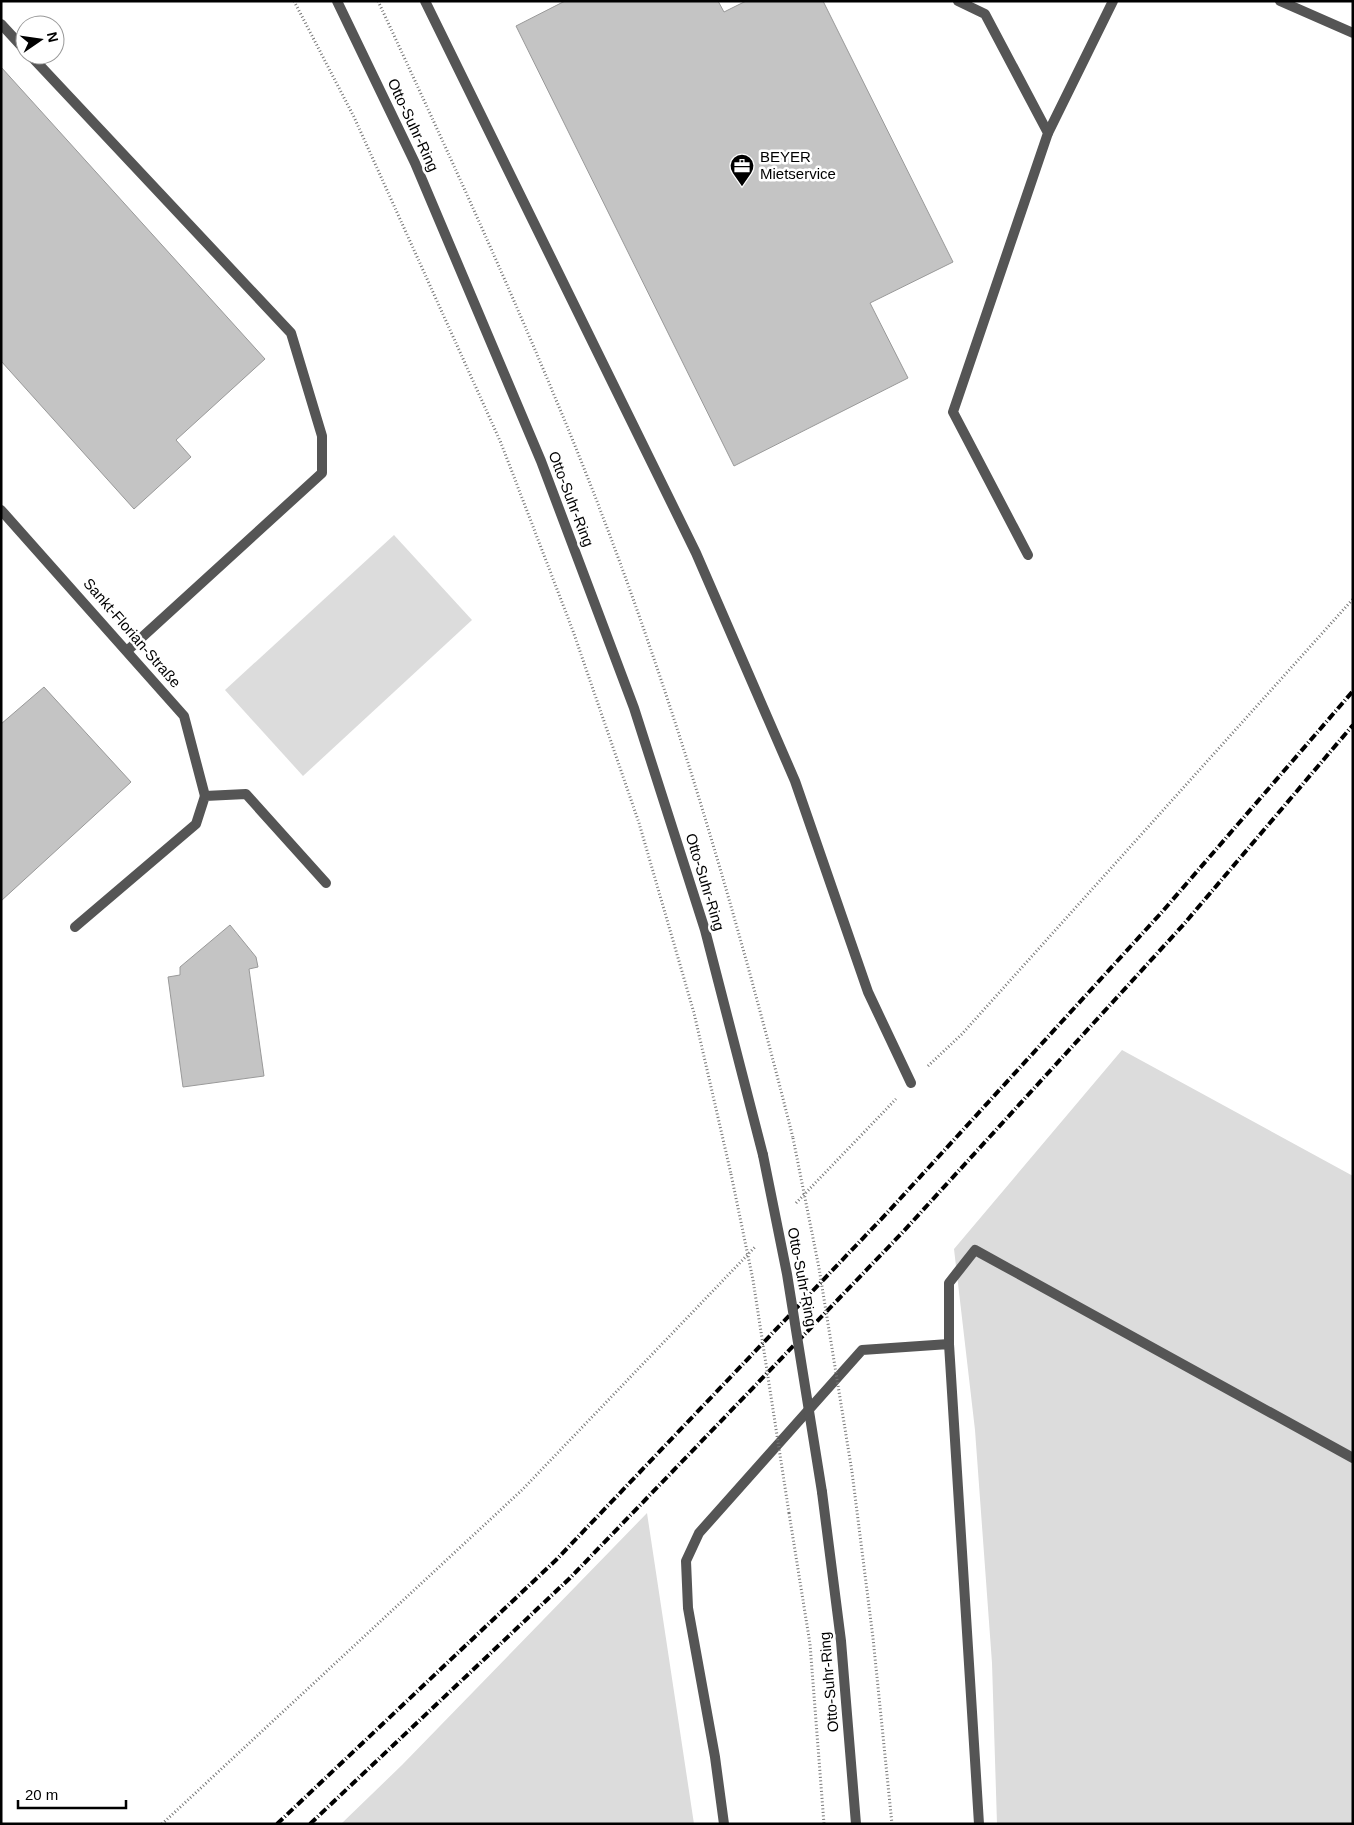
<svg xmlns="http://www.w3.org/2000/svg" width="1354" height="1825" font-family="Helvetica,sans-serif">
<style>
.green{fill:#dcdcdc}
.building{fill:#c4c4c4;stroke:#999}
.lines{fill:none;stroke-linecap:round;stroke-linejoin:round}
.path{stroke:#777;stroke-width:3;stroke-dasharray:1 2.5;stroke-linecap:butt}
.service{stroke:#555;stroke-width:10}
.minor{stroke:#555;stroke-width:10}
.tertiary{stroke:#555;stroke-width:10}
.rail{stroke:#000;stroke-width:4;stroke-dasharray:8 2.5 1 2.5;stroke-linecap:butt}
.path-bridge{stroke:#777;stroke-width:3;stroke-dasharray:1 2.5;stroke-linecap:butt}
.tertiary-bridge{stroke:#555;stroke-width:10}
.labels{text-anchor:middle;stroke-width:5;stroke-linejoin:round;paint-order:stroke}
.street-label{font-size:15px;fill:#000;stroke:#fff}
.poi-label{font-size:15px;fill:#000;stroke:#fff;text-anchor:start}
</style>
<rect width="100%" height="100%" fill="#fff"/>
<g class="green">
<path d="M 394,535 L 472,620 L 303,776 L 225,690 Z"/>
<path d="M 1122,1050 L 1353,1176 L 1353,1824 L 997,1824 L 992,1663 L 975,1430 L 954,1249 Z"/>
<path d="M 647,1513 L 694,1824 L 341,1824 L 402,1765 Z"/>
</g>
<g class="building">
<path d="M 565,1 L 718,1 L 724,12 L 746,1 L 823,1 L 953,262 L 870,303 L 908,378 L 734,466 L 516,26 Z"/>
<path d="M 1,67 L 265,359 L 176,440 L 191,457 L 134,509 L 1,361 Z"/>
<path d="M 44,687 L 131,782 L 1,901 L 1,724 Z"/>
<path d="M 230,925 L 256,957 L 258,967 L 249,969 L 264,1076 L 183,1087 L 168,977 L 180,975 L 180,967 Z"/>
</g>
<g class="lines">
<g class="path">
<path d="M 294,1 L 354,117 L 501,443 L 573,631 L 639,823 L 694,1013 L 731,1174"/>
<path d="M 378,1 C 445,145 511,289 571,436 C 664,664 733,900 793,1138"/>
<path d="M 928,1066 L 962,1034 L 1353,599"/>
<path d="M 796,1203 L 896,1099"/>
<path d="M 852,1472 L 873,1638 L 892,1824"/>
<path d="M 789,1513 L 810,1644 L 824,1824"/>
<path d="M 162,1824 L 522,1490 L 756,1246"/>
</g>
<g class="service">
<path d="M 425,1 L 696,553 L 795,781 L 868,992 L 911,1083"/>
<path d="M 958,1 L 985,14 L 1048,133 L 953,412 L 1028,555"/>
<path d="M 1,24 L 25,50"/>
<path d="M 30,55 L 291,333 L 322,436 L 322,473 L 128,650"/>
<path d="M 1048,133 L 1113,1"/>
<path d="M 75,927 L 196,824 L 205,796 L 246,794 L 326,883"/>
</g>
<g class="minor">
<path d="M 1280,1 L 1353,33"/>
<path d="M 1,510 L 184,716 L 205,796"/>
<path d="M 949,1344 L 949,1283 L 975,1250 L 1353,1458"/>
<path d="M 724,1824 L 715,1757 L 688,1608 L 686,1561 L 699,1533 L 862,1350 L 949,1344 L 979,1824"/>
</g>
<g class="tertiary">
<path d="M 337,1 L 415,163 L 541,461 L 634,708 L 705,930 L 763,1155"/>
<path d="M 822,1492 L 841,1641 L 856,1824"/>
</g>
<g class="rail">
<path d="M 277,1824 L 556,1560 L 888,1212 L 1162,912 L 1353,691"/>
<path d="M 310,1824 L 570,1578 L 902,1233 L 1184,924 L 1353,725"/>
</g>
<g class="path-bridge">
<path d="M 793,1138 L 819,1268 L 852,1472"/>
<path d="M 731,1174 L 753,1280 L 789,1513"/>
</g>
<path class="tertiary-bridge" d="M 763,1155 L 787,1274 L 822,1492"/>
</g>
<defs>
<symbol id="office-pin" viewBox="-11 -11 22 30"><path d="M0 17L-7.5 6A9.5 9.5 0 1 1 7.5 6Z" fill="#000" stroke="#fff"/><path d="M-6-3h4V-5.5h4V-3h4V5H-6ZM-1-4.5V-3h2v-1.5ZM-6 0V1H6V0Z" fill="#fff"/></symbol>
</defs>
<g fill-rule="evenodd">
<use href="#office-pin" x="728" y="152" width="28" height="38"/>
</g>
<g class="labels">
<g class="street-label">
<text transform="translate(413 125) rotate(65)" y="5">Otto-Suhr-Ring</text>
<text transform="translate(571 499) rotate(69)" y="5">Otto-Suhr-Ring</text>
<text transform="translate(132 633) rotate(49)" y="5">Sankt-Florian-Straße</text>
<text transform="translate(705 882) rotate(73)" y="5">Otto-Suhr-Ring</text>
<text transform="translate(802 1277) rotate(79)" y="5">Otto-Suhr-Ring</text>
<text transform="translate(829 1682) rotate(-95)" y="5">Otto-Suhr-Ring</text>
</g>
<g class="poi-label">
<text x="760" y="162">BEYER<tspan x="760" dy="17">Mietservice</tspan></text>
</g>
</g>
<rect width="1354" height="1825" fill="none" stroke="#000000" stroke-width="5"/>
<g transform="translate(40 40) rotate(77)"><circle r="24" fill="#ffffff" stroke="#999999"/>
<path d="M0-4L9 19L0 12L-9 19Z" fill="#000000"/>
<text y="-8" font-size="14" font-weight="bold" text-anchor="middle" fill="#000000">N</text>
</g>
<path d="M18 1800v8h108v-8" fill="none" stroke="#000000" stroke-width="2.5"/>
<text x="25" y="1800" font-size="15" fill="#000000" stroke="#ffffff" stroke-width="4" paint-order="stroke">20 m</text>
</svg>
